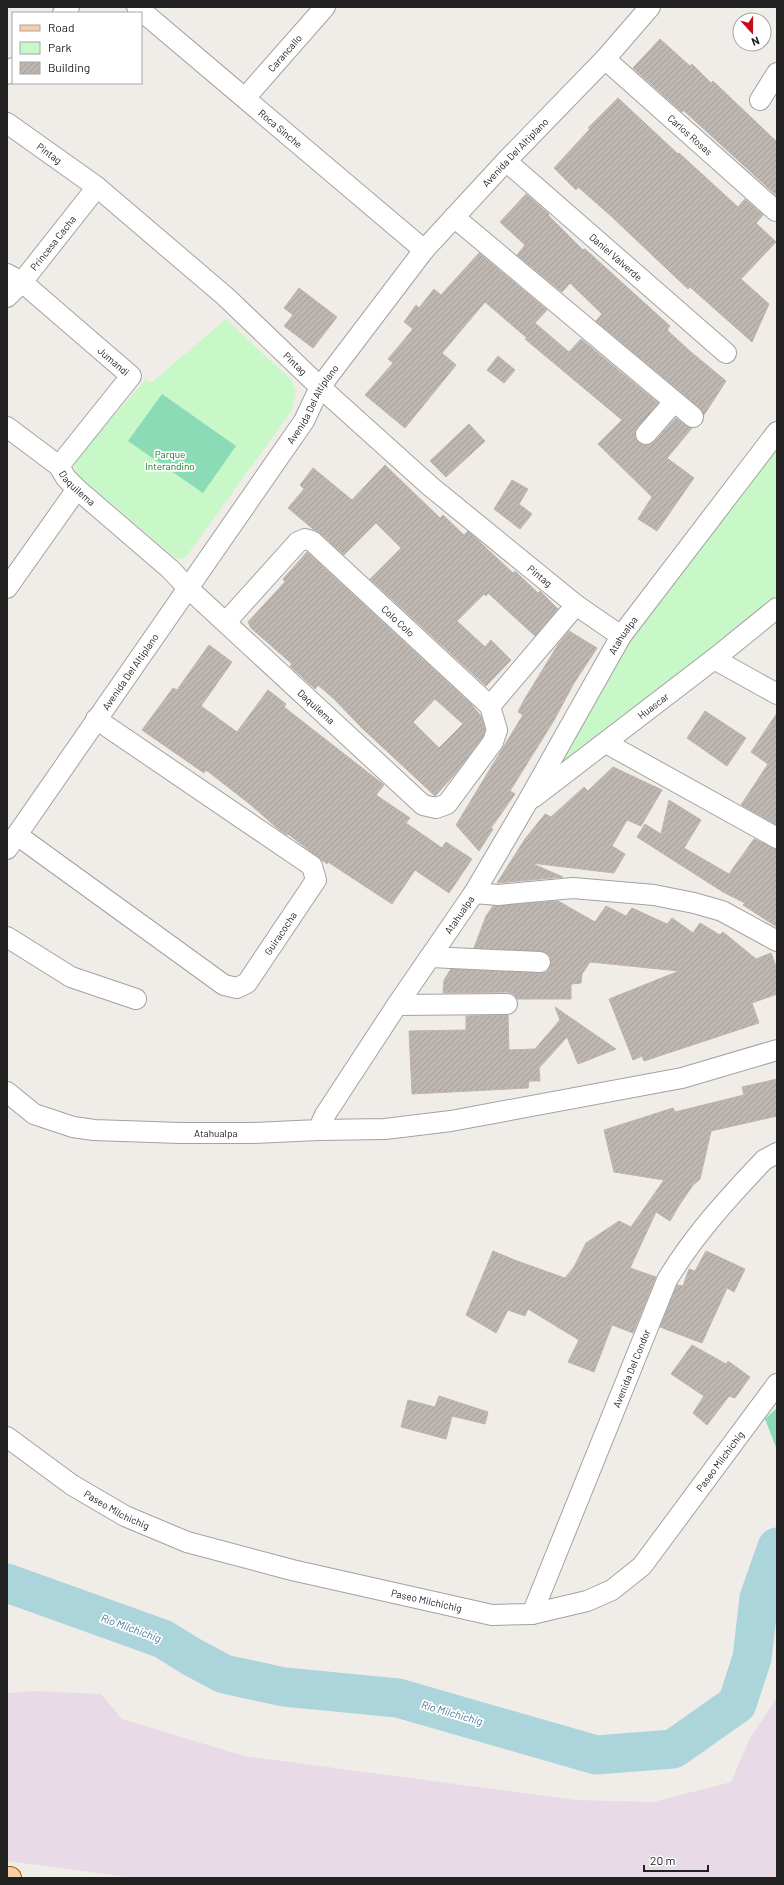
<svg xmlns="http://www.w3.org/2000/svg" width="784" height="1885" font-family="Barlow,sans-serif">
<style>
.industrial{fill:#e9dae7}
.park{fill:#c8f7c8}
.pitch{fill:#8bdbb6}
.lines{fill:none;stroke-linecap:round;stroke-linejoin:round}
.river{stroke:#abd4db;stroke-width:39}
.building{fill:url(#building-hatch);stroke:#c1b3ab;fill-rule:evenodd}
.street-casing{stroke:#a2a2a2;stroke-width:22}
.primary-casing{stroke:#955b08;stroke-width:24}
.street{stroke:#fff;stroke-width:20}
.primary{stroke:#f7cea6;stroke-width:22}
.labels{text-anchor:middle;stroke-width:3.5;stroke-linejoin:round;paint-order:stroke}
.street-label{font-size:10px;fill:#212121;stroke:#fff}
.park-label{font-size:10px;fill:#127b13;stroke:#fff}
.water-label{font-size:11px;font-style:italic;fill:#4b7a9c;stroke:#fff}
</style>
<defs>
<pattern id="building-hatch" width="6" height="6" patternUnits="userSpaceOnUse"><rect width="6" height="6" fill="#beb6b1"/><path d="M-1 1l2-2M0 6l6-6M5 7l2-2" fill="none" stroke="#a39c98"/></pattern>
</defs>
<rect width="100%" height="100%" fill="#f0ede8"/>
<path class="industrial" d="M 35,1691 L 101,1694 L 122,1719 L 244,1756 L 576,1800 L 653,1802 L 731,1782 L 749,1740 L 777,1697 L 777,1878 L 136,1878 L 7,1861 L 7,1693 Z"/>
<g class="park">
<path d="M 226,319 L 292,381 L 296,394 L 292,410 L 186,557 L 181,559 L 174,557 L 105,498 L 78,478 L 74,464 L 77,458 L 146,379 L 151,383 Z"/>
<path d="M 777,444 L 777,594 L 568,762 L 561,762 L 627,639 Z"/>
</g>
<g class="pitch">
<path d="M 162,394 L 236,446 L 203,493 L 128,441 Z"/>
<path d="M 777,1408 L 777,1450 L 765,1419 Z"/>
</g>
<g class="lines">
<path class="river" d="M 7,1583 L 163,1639 L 192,1657 L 224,1674 L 284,1687 L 398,1698 L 596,1755 L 673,1749 L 737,1704 L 752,1658 L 759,1598 L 777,1547"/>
</g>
<g class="building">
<path d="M 660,39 L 690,66 L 692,64 L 711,83 L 713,81 L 777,142 L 777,196 L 683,110 L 682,112 L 633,68 Z"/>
<path d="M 618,98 L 678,154 L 679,153 L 738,207 L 745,199 L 763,215 L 756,223 L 776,242 L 741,279 L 769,304 L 752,342 L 690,287 L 688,289 L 611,216 L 578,187 L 576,190 L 554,168 L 590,129 L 588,128 Z"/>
<path d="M 526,194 L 549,214 L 548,215 L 583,250 L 585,249 L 670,326 L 667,330 L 691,352 L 726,381 L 704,415 L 700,408 L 596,321 L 602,314 L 570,283 L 562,292 L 517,255 L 525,245 L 500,222 Z"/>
<path d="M 479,253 L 547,310 L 535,323 L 569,352 L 581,339 L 658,403 L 635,431 L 635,438 L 639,443 L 644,445 L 650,445 L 654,442 L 676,418 L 686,426 L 692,428 L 667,458 L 694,478 L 657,531 L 638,519 L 652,497 L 598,444 L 622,420 L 525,339 L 527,338 L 485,302 L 442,353 L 456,365 L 405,428 L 365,395 L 393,363 L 388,359 L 413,329 L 404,322 L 416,305 L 419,308 L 434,289 L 441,295 Z"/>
<path d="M 299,288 L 337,317 L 313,348 L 284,326 L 293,315 L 284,308 Z"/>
<path d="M 498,356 L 515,370 L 504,383 L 487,370 Z"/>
<path d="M 469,424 L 485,441 L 446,477 L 430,461 Z"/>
<path d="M 385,465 L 440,518 L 443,515 L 464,535 L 468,531 L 513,573 L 515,571 L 538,593 L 540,591 L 558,609 L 535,636 L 488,593 L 486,596 L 484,594 L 457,621 L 485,647 L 491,640 L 511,660 L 486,686 L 370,579 L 401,548 L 376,523 L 344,555 L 320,533 L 313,529 L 288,508 L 304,489 L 300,485 L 313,468 L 352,500 Z"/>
<path d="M 512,480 L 528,489 L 519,504 L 532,514 L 520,529 L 494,509 Z"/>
<path d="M 307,552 L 471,704 L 481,716 L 485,730 L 483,737 L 454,775 L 435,796 L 362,728 L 333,698 L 318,685 L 315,689 L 290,666 L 292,664 L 251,628 L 248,622 L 285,582 L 283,579 ZM 435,699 L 463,724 L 439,748 L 413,722 Z"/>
<path d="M 569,631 L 597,648 L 574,683 L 553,722 L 510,791 L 515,794 L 491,828 L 493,829 L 479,851 L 456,825 L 523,715 L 518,712 L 524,700 L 559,643 Z"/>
<path d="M 209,645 L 232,662 L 201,706 L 237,732 L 268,690 L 286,704 L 284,707 L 384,785 L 376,795 L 410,818 L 406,823 L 442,848 L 446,842 L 472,859 L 449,893 L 415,870 L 392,904 L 328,862 L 327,864 L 288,834 L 287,835 L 277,828 L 251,805 L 206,770 L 204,773 L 142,730 L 173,688 L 177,690 Z"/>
<path d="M 705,711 L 746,738 L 727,766 L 687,738 Z"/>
<path d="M 777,713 L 777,825 L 741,805 L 768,764 L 751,752 Z"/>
<path d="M 613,767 L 662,790 L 641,826 L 627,820 L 612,846 L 625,854 L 614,873 L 531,863 L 563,877 L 497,883 L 525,839 L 545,814 L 551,817 L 584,787 L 588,791 Z"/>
<path d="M 669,800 L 701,820 L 684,848 L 729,874 L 754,839 L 777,849 L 777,927 L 743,905 L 745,903 L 723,892 L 637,837 L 645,824 L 661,834 Z"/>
<path d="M 558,901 L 595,922 L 606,906 L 626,916 L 632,908 L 667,924 L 672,918 L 693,933 L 700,923 L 720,935 L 723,932 L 756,959 L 771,953 L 777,969 L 777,994 L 752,1003 L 759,1023 L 644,1061 L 642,1056 L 633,1060 L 609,999 L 679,971 L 590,962 L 582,974 L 581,983 L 571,984 L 571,999 L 517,999 L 513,994 L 507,992 L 443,993 L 444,980 L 451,969 L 539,973 L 546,972 L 550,968 L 551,962 L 550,956 L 546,952 L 474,948 L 486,916 L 493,906 Z"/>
<path d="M 555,1007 L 616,1049 L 578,1064 L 567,1037 L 539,1068 L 540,1081 L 529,1081 L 528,1088 L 412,1094 L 409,1031 L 466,1030 L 466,1016 L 508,1015 L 509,1050 L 535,1049 L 560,1020 Z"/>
<path d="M 777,1079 L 777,1116 L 711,1131 L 700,1179 L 693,1185 L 678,1207 L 670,1221 L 656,1212 L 630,1268 L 656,1277 L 633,1333 L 612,1325 L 594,1372 L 568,1362 L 579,1340 L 528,1309 L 525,1316 L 508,1310 L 496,1333 L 466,1315 L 493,1251 L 517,1261 L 565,1278 L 574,1267 L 586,1243 L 619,1221 L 631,1227 L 664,1180 L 614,1172 L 604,1130 L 673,1108 L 675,1112 L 744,1095 L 742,1087 Z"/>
<path d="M 706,1251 L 745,1269 L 734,1292 L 727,1288 L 702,1343 L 660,1327 L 677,1285 L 683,1286 L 689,1269 L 695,1271 Z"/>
<path d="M 692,1345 L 726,1364 L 728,1361 L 750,1377 L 735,1398 L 729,1396 L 707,1425 L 693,1413 L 704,1396 L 671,1374 Z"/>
<path d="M 439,1396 L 488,1412 L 485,1424 L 452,1416 L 446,1439 L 401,1427 L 408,1400 L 435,1407 Z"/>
</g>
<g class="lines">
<defs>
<g id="street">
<path id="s1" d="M 137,7 L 424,250"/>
<path d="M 63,13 L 69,7"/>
<path id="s2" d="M 605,59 L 776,211"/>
<path d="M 7,74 L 13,68"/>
<path id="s3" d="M 245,98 L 325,7"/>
<path d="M 760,100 L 777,73"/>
<path id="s4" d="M 7,123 L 97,187 L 226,297 L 320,387 L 430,486 L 576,605 L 621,636"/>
<path id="s5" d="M 506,161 L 726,353"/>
<path d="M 454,217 L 693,417"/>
<path id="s6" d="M 7,274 L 22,282 L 131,376 L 59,466"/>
<path id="s7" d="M 7,297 L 22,282 L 97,187"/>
<path id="s8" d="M 7,427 L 59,466 L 66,478 L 77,489 L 170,569 L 188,588 L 423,805 L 436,808 L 447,804 L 493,742 L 497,730 L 490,706 L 576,605"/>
<path d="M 646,434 L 674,402"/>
<path d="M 7,588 L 77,489"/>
<path id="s9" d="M 226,622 L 298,542 L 305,539 L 312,541 L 490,706"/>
<path d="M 714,659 L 777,694"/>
<path d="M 606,743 L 777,838"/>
<path id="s10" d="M 534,797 L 714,659 L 777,608"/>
<path id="s11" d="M 17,835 L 224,985 L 237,988 L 247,983 L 316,880 L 312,866 L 96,719"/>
<path id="s12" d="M 7,849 L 304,421 L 320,387 L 424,250 L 506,161 L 605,59 L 650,7"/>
<path d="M 474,893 L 498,895 L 573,888 L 654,895 L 694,903 L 722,911 L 777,941"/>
<path d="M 7,937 L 71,977 L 136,999"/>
<path d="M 430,957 L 540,962"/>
<path d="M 397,1005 L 507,1004"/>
<path id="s13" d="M 7,1092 L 34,1114 L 73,1127 L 94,1130 L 180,1133 L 252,1133 L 318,1130 L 325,1115 L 397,1005 L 474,893 L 528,801 L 621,636 L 777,432"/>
<path d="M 318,1130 L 385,1129 L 451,1121 L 682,1078 L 777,1050"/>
<path id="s14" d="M 7,1437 L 72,1485 L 125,1516 L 187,1542 L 292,1570 L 492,1615 L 532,1614 L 587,1601 L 612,1590 L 642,1566 L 777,1384"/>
<path id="s15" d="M 532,1614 L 667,1280 C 693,1236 729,1197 764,1160 L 777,1153"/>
</g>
<path id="primary" d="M 7,1878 L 10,1878"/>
</defs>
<use href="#street" class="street-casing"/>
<use href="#primary" class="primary-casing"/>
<use href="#street" class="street"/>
<use href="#primary" class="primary"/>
</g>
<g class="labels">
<g class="street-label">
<text dy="4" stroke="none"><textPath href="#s3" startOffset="60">Carancallo</textPath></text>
<text dy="4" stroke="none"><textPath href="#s1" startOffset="188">Roca Sinche</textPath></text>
<text dy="4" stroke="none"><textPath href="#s2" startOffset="114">Carlos Rosas</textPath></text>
<text dy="4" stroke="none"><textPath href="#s4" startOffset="52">Pintag</textPath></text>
<text dy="4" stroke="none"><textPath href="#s12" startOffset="864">Avenida Del Altiplano</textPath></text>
<text dy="4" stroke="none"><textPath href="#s7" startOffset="71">Princesa Cacha</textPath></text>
<text dy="4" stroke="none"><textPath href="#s5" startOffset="146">Daniel Valverde</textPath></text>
<text dy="4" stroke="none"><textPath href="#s6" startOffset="138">Jumandi</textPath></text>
<text dy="4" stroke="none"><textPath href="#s4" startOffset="376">Pintag</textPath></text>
<text dy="4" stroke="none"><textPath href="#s12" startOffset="540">Avenida Del Altiplano</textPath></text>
<text dy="4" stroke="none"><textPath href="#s8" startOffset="94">Daquilema</textPath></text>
<text dy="4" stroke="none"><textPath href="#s4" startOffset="700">Pintag</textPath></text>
<text dy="4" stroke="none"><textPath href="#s9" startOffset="240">Colo Colo</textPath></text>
<text dy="4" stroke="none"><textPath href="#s13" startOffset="903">Atahualpa</textPath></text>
<text dy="4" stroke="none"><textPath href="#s12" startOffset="216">Avenida Del Altiplano</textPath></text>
<text dy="4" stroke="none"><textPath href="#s8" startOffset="418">Daquilema</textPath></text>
<text dy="4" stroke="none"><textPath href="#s10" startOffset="150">Huascar</textPath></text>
<text dy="4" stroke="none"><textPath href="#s13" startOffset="579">Atahualpa</textPath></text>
<text dy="4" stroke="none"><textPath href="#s11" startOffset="340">Guiracocha</textPath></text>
<text dy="4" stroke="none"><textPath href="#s13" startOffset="219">Atahualpa</textPath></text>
<text dy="4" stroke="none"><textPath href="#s15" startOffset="265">Avenida Del Condor</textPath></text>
<text dy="4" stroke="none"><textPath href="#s14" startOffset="816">Paseo Milchichig</textPath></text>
<text dy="4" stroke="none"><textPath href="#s14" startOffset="132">Paseo Milchichig</textPath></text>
<text dy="4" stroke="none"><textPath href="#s14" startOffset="456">Paseo Milchichig</textPath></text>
</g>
<g class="park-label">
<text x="170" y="458">Parque<tspan x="170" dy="12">Interandino</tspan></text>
</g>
<g class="water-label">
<text transform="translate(131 1628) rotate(20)" y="4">Río Milchichig</text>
<text transform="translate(452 1713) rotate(16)" y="4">Río Milchichig</text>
</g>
</g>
<rect width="784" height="1885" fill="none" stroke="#212121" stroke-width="16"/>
<rect x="12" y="12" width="130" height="72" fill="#ffffff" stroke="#a6a6a6"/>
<rect x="20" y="25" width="20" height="6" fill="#f7cea6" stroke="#a6a6a6"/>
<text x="48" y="32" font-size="12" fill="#212121">Road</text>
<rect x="20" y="42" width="20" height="12" fill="#c8f7c8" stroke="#a6a6a6"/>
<text x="48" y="52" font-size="12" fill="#212121">Park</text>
<rect x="20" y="62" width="20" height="12" fill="url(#building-hatch)" stroke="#a6a6a6"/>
<text x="48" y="72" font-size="12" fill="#212121">Building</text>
<g transform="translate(752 32) rotate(159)"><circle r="19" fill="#ffffff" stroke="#a6a6a6"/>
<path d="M0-3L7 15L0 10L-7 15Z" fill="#c60b1a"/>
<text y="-6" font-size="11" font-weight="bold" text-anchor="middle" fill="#212121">N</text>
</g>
<path d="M644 1865v6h64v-6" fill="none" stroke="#212121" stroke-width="2"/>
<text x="650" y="1865" font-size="12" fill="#212121" stroke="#ffffff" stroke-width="3" paint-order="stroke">20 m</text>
</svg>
